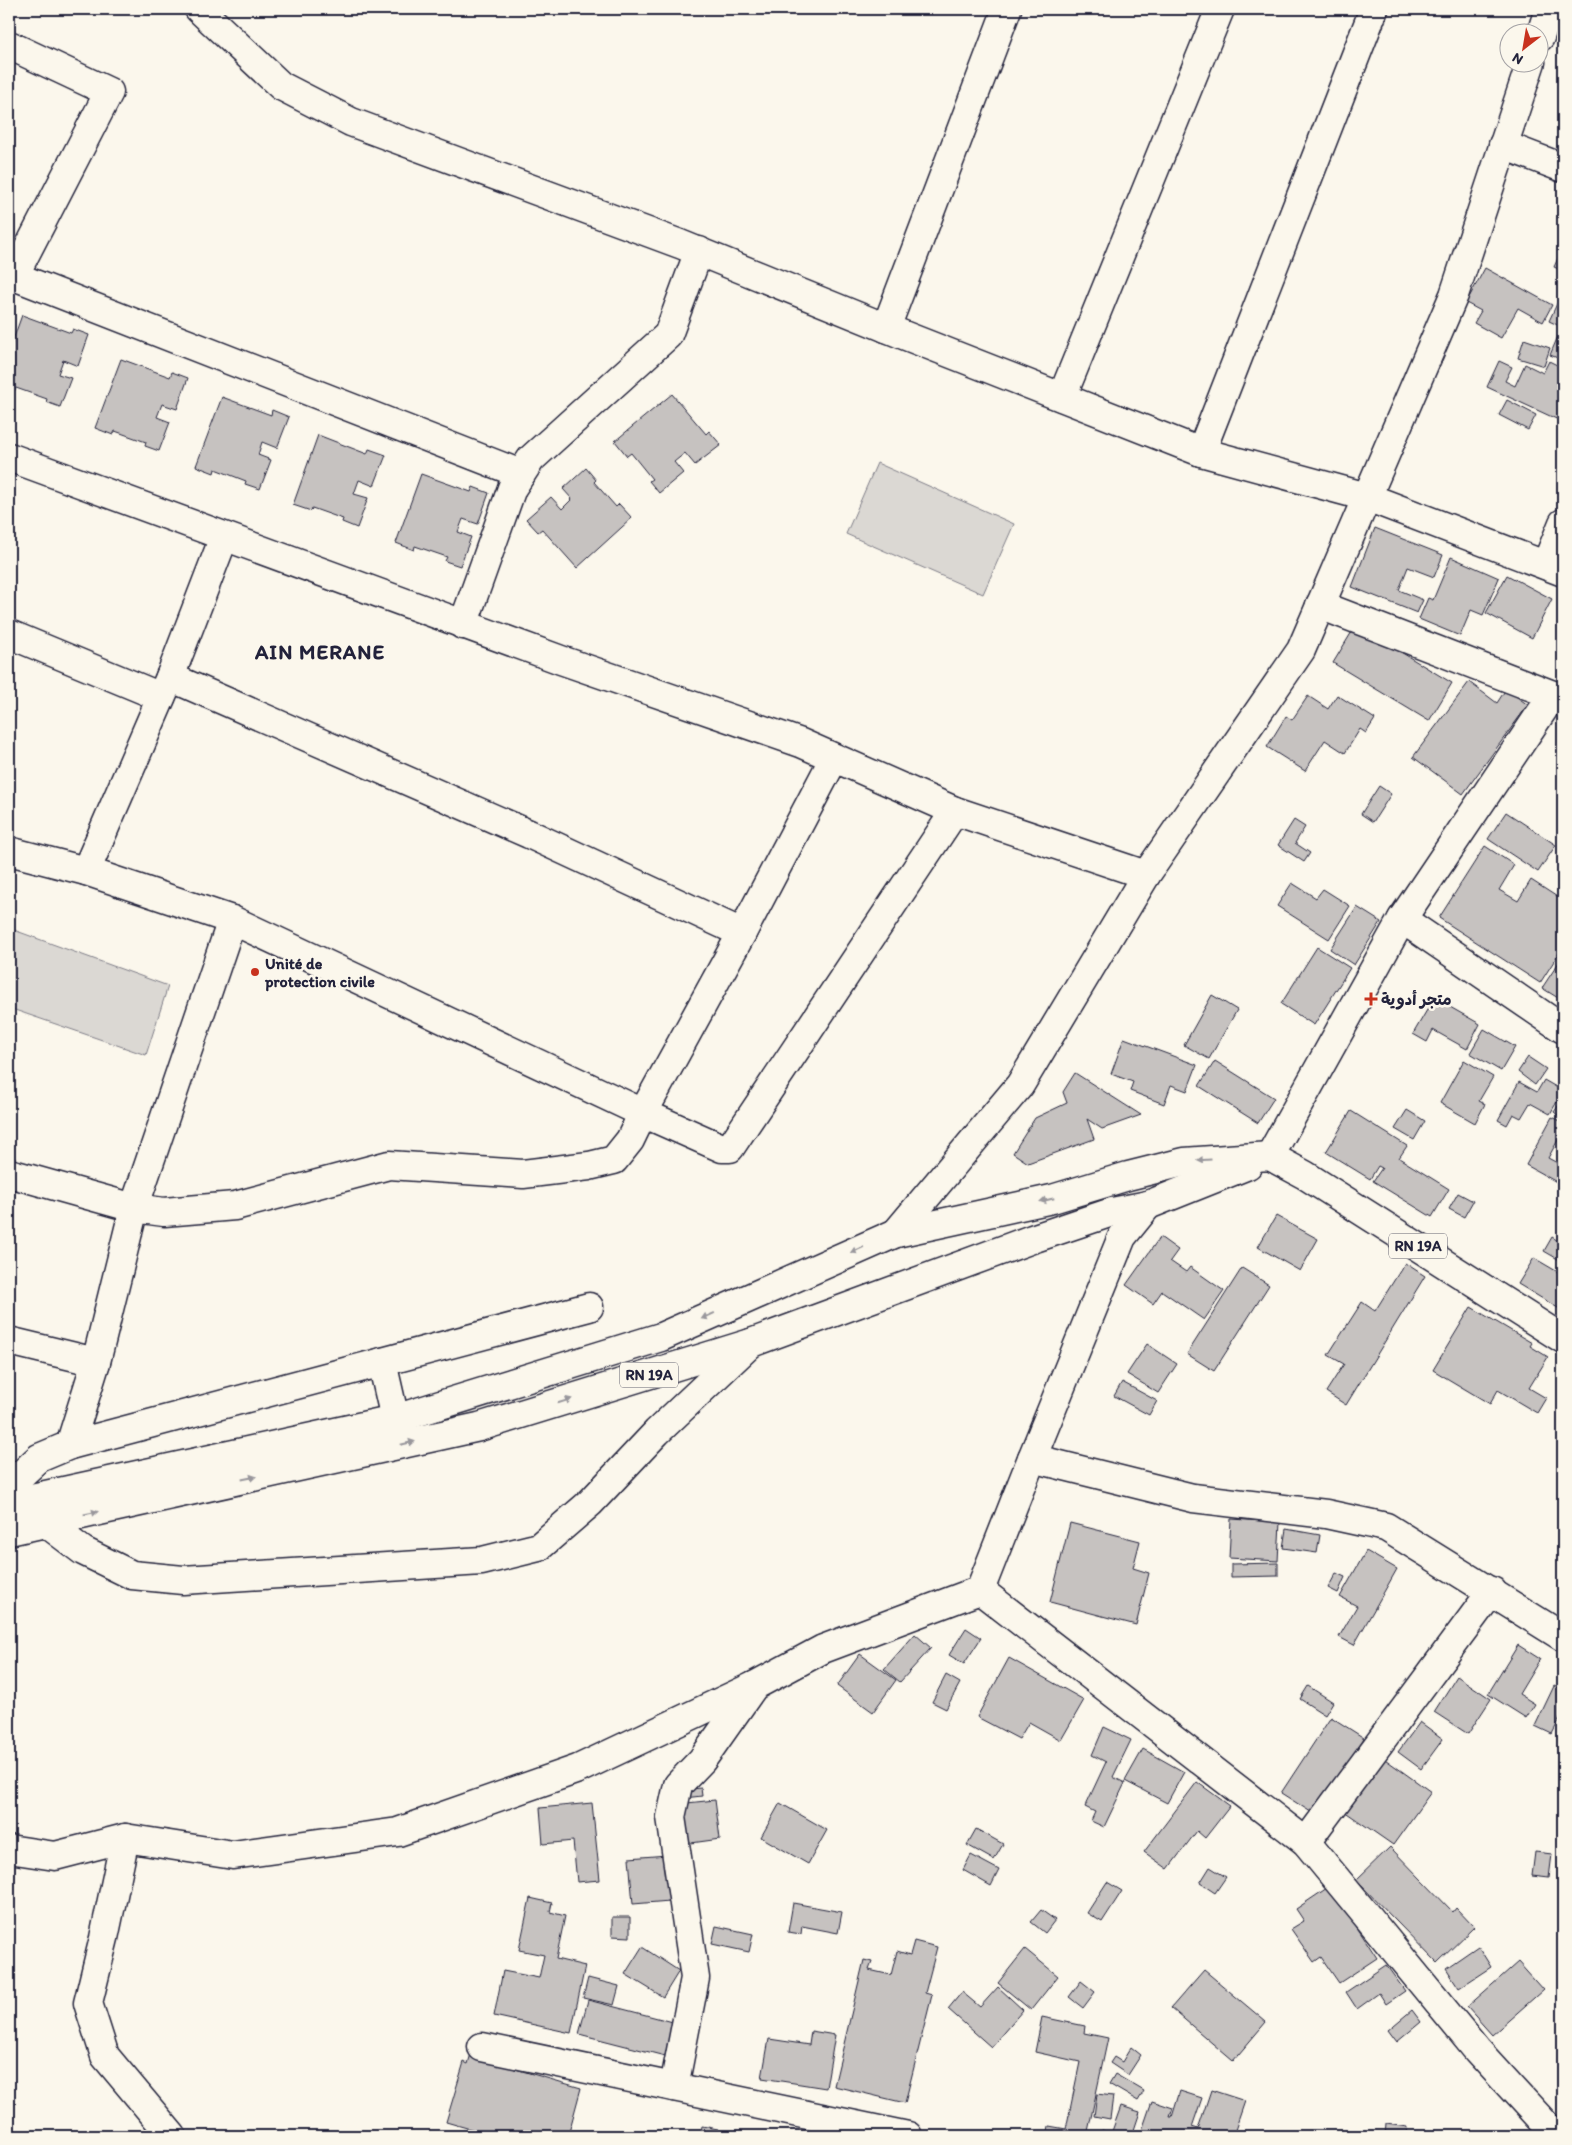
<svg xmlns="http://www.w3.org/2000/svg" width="1572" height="2145" font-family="Itim,'Playpen Sans Arabic',sans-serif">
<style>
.green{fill:#dbd8d3;stroke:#7e7d87}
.building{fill:#c6c2c0;stroke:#22223b}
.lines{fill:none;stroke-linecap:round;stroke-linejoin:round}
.minor-casing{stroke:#22223b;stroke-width:31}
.primary-casing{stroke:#22223b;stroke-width:31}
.minor{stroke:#fbf7ec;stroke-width:28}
.primary{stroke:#fbf7ec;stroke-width:28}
.oneway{fill:#99979c}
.poi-dot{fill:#c8321e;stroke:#fbf7ec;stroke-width:2}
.labels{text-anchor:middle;stroke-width:5;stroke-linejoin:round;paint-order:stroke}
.shield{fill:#fbf7ec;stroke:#636270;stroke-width:1}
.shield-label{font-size:15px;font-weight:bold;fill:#22223b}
.poi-label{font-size:16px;font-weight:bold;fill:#22223b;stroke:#fbf7ec;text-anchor:start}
.district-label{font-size:21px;font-weight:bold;letter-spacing:1px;fill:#22223b;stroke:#fbf7ec}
</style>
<rect width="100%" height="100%" fill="#fbf7ec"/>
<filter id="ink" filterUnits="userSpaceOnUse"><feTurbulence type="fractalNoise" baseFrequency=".02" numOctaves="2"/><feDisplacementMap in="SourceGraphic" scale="10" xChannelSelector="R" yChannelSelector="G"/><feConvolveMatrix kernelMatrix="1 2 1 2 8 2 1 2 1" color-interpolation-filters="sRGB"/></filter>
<g filter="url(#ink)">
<g class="green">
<path d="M 877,463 L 1014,524 L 983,594 L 846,534 Z"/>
<path d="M 11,929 L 168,986 L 146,1055 L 9,1008 L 9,936 Z"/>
</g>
<g class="building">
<path d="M 1563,247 L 1563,271 L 1554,267 Z"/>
<path d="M 1485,268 L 1552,305 L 1543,322 L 1518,308 L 1501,338 L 1474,323 L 1481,311 L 1466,303 Z"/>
<path d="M 1561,295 L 1563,297 L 1563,360 L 1550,355 L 1562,327 L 1549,321 Z"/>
<path d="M 22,315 L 71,333 L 73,329 L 89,335 L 78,366 L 63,360 L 58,374 L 71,378 L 60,407 L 46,402 L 47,399 L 16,388 L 14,391 L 9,389 L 9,351 Z"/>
<path d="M 1524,339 L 1550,348 L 1544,366 L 1518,358 Z"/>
<path d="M 121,359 L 170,377 L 172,372 L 188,378 L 177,409 L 162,404 L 157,417 L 170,422 L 159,451 L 145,446 L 146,442 L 115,431 L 113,435 L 95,428 Z"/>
<path d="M 1499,361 L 1512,367 L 1505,381 L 1515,386 L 1525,364 L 1543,373 L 1549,361 L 1563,368 L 1563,422 L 1487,387 Z"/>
<path d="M 672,394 L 706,434 L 709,431 L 721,445 L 695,465 L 685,453 L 674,462 L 683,473 L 659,493 L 649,481 L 652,479 L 631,453 L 627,456 L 615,441 Z"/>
<path d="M 222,397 L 271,415 L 272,410 L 289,417 L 277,448 L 262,442 L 258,455 L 271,460 L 260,489 L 245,484 L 246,481 L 215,469 L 214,473 L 196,466 Z"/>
<path d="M 1507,400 L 1536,415 L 1528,430 L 1499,415 Z"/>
<path d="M 318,435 L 367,454 L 369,449 L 386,455 L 374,486 L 359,480 L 354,494 L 368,498 L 357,528 L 342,522 L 343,519 L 312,508 L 311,511 L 293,505 Z"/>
<path d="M 586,468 L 596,480 L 594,482 L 616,507 L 619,504 L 632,518 L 577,568 L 542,529 L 538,532 L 526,519 L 551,497 L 562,509 L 572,499 L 563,489 Z"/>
<path d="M 421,474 L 471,492 L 473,487 L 489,493 L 478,524 L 463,519 L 458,532 L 471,537 L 460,566 L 445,561 L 447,557 L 415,546 L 414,550 L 396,543 Z"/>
<path d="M 1375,528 L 1443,555 L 1434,577 L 1408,567 L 1399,590 L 1423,600 L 1417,613 L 1352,587 Z"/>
<path d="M 1451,557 L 1499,578 L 1483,615 L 1471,610 L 1460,636 L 1419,619 L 1428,598 L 1433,600 Z"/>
<path d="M 1507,575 L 1552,599 L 1532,638 L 1486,613 Z"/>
<path d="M 1356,625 L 1452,683 L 1429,721 L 1333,663 Z"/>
<path d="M 1469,682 L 1497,703 L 1506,689 L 1528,705 L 1463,794 L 1413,757 Z"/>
<path d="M 1337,695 L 1375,719 L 1366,733 L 1360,729 L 1345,753 L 1325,740 L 1305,771 L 1267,747 L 1286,716 L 1292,720 L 1308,696 L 1328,709 Z"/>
<path d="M 1379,786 L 1391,794 L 1373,822 L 1361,814 Z"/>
<path d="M 1506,812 L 1556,845 L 1538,872 L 1488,839 Z"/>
<path d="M 1294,820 L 1305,827 L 1295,843 L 1310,853 L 1304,862 L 1278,845 Z"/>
<path d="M 1485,846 L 1514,865 L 1499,890 L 1518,901 L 1531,880 L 1562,900 L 1559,904 L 1563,907 L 1563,947 L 1540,983 L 1439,918 Z"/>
<path d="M 1292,883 L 1316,898 L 1323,889 L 1350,906 L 1329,939 L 1277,906 Z"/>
<path d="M 1357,907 L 1381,922 L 1354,965 L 1330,949 Z"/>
<path d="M 1317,947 L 1350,968 L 1314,1025 L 1281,1004 Z"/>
<path d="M 1563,956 L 1563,1001 L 1542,988 Z"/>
<path d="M 1212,995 L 1237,1010 L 1209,1059 L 1184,1045 Z"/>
<path d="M 1434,998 L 1480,1024 L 1467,1049 L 1433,1030 L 1427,1042 L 1413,1034 Z"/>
<path d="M 1484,1029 L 1515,1047 L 1501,1071 L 1470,1053 Z"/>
<path d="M 1124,1038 L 1197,1065 L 1187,1091 L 1171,1085 L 1164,1104 L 1130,1091 L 1133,1082 L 1111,1074 Z"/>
<path d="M 1528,1057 L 1546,1069 L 1535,1085 L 1518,1072 Z"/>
<path d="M 1464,1060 L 1493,1077 L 1479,1101 L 1485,1104 L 1475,1123 L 1440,1103 Z"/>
<path d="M 1215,1061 L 1274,1098 L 1258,1123 L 1199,1086 Z"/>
<path d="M 1075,1073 L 1141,1115 L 1102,1129 L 1087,1119 L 1094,1139 L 1028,1163 L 1013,1153 L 1035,1118 L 1067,1103 L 1063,1092 Z"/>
<path d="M 1544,1080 L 1563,1091 L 1550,1114 L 1530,1103 L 1521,1118 L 1513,1114 L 1507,1125 L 1498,1120 L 1519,1082 L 1537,1092 Z"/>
<path d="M 1563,1099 L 1563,1119 L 1554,1112 Z"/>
<path d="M 1407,1110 L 1425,1121 L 1414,1140 L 1395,1129 Z"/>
<path d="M 1351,1111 L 1407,1146 L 1399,1158 L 1449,1189 L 1432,1217 L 1373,1181 L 1382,1168 L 1378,1166 L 1370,1179 L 1326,1152 Z"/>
<path d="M 1552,1117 L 1563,1122 L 1563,1131 L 1548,1158 L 1563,1166 L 1562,1185 L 1526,1165 Z"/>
<path d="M 1458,1193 L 1473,1201 L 1464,1217 L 1449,1209 Z"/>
<path d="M 1276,1216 L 1318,1239 L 1300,1271 L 1258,1247 Z"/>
<path d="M 1160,1237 L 1178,1250 L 1170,1261 L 1186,1272 L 1190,1267 L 1224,1291 L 1204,1320 L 1162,1291 L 1153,1304 L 1126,1285 Z"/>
<path d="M 1552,1237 L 1563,1244 L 1563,1262 L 1544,1251 Z"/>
<path d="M 1534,1258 L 1563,1275 L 1563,1285 L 1560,1290 L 1563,1292 L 1563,1311 L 1518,1284 Z"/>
<path d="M 1405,1263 L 1425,1276 L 1346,1405 L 1326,1392 L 1344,1364 L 1328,1355 L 1362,1302 L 1375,1311 Z"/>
<path d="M 1242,1268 L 1269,1285 L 1214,1371 L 1187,1354 Z"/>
<path d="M 1471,1307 L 1532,1343 L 1530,1346 L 1548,1357 L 1529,1388 L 1546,1398 L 1537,1413 L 1498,1390 L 1490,1404 L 1433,1370 Z"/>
<path d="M 1147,1344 L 1177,1364 L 1158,1393 L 1127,1374 Z"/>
<path d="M 1122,1382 L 1157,1401 L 1149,1415 L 1114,1396 Z"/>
<path d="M 1231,1519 L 1280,1522 L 1278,1561 L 1229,1558 Z"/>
<path d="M 1070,1523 L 1140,1541 L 1133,1568 L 1149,1573 L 1136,1625 L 1050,1602 Z"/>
<path d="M 1286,1529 L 1320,1535 L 1317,1553 L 1283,1548 Z"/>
<path d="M 1366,1551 L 1397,1569 L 1354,1645 L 1339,1637 L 1357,1606 L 1340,1597 Z"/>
<path d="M 1278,1563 L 1278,1576 L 1231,1577 L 1231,1564 Z"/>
<path d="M 1336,1573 L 1345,1577 L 1338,1593 L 1328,1588 Z"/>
<path d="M 966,1628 L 981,1638 L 964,1664 L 949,1655 Z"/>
<path d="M 915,1634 L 931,1648 L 900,1682 L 884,1669 Z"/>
<path d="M 1518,1645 L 1540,1659 L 1519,1694 L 1535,1704 L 1526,1718 L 1488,1694 Z"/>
<path d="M 860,1654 L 896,1680 L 873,1712 L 837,1686 Z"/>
<path d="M 1009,1658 L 1084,1700 L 1061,1740 L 1029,1722 L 1019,1739 L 977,1717 Z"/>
<path d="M 946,1675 L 960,1683 L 946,1709 L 932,1702 Z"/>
<path d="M 1457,1676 L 1491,1699 L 1468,1734 L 1434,1712 Z"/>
<path d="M 1308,1686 L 1333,1702 L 1325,1715 L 1300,1699 Z"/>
<path d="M 1554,1686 L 1563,1690 L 1563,1713 L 1552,1734 L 1535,1726 Z"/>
<path d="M 1331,1717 L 1364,1738 L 1314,1814 L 1281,1793 Z"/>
<path d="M 1420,1722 L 1443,1739 L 1421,1769 L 1398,1752 Z"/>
<path d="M 1104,1727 L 1131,1740 L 1113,1777 L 1125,1783 L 1104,1827 L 1091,1821 L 1095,1812 L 1085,1807 L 1106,1762 L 1092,1755 Z"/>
<path d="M 1143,1749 L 1184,1772 L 1167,1803 L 1125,1781 Z"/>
<path d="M 1382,1757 L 1431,1792 L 1393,1845 L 1344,1811 Z"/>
<path d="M 1197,1782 L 1230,1806 L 1205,1838 L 1197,1831 L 1168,1869 L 1144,1852 Z"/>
<path d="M 701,1788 L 702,1796 L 684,1798 L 683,1790 Z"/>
<path d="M 715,1800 L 720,1839 L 684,1844 L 678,1804 Z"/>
<path d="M 592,1803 L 600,1880 L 577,1882 L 573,1841 L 543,1844 L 540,1808 Z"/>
<path d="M 780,1803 L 827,1830 L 808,1864 L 761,1837 Z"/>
<path d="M 976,1829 L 1003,1844 L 994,1860 L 967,1845 Z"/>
<path d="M 1390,1847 L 1453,1912 L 1456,1908 L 1474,1927 L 1437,1963 L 1356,1880 Z"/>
<path d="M 1535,1852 L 1552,1854 L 1549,1878 L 1532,1876 Z"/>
<path d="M 667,1855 L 670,1901 L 633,1904 L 629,1858 Z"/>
<path d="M 971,1855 L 999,1870 L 991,1886 L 963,1870 Z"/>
<path d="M 1210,1867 L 1226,1877 L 1215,1893 L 1200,1883 Z"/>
<path d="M 1107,1882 L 1122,1891 L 1102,1922 L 1087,1913 Z"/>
<path d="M 1330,1886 L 1377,1958 L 1339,1983 L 1321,1957 L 1314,1962 L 1291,1929 L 1304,1921 L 1296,1909 Z"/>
<path d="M 530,1898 L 552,1903 L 550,1912 L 565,1916 L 556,1959 L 585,1966 L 571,2033 L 494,2016 L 503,1971 L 539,1978 L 544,1955 L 519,1950 Z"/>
<path d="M 793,1903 L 842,1912 L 838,1933 L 802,1926 L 801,1934 L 788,1932 Z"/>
<path d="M 1041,1910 L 1055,1920 L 1045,1933 L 1031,1922 Z"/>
<path d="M 612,1917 L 630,1917 L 630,1937 L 612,1936 Z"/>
<path d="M 716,1926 L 753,1934 L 749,1952 L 712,1944 Z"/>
<path d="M 914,1941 L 937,1947 L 925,1993 L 932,1995 L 905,2103 L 834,2086 L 864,1960 L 872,1962 L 869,1970 L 891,1975 L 897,1951 L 910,1955 Z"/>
<path d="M 1478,1946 L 1491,1967 L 1459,1988 L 1446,1968 Z"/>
<path d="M 642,1947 L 679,1971 L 663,1997 L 625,1974 Z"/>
<path d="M 1025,1949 L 1058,1976 L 1031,2010 L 998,1983 Z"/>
<path d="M 1518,1962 L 1543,1990 L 1492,2035 L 1467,2007 Z"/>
<path d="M 1386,1965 L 1405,1991 L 1386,2004 L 1379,1993 L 1357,2009 L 1346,1992 Z"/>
<path d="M 1204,1970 L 1266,2022 L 1233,2061 L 1171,2008 Z"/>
<path d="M 588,1978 L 619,1986 L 614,2005 L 583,1998 Z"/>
<path d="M 1081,1981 L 1095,1992 L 1083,2008 L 1069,1997 Z"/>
<path d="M 998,1987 L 1023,2010 L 991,2047 L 948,2009 L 962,1992 L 980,2007 Z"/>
<path d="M 588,2000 L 673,2022 L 665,2056 L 579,2034 Z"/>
<path d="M 1412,2010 L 1421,2022 L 1397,2042 L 1388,2030 Z"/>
<path d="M 1042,2017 L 1085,2026 L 1084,2033 L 1108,2038 L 1087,2136 L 1047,2136 L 1049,2126 L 1066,2129 L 1080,2062 L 1035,2052 Z"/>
<path d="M 811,2031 L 835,2035 L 826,2088 L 762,2078 L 769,2039 L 809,2045 Z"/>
<path d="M 1131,2047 L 1141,2055 L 1128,2075 L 1110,2063 L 1114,2057 L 1122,2062 Z"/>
<path d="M 472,2050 L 491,2062 L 581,2088 L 568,2136 L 495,2136 L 446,2122 L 464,2062 L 468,2064 Z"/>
<path d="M 1115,2074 L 1144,2091 L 1138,2101 L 1109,2084 Z"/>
<path d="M 1211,2090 L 1245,2101 L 1233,2136 L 1140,2136 L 1152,2101 L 1173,2108 L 1170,2117 L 1172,2117 L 1180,2091 L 1202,2098 L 1192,2127 L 1198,2129 Z"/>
<path d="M 1097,2094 L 1113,2096 L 1110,2119 L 1094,2116 Z"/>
<path d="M 1121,2106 L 1140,2112 L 1132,2136 L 1100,2136 L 1102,2130 L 1111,2134 Z"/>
<path d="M 1386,2124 L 1407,2127 L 1406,2136 L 1385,2136 Z"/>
<path d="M 702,2126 L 718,2129 L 717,2136 L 700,2136 Z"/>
</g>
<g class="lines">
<defs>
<g id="minor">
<path d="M 199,9 L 281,86 L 351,122 L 680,244 L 906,336 L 1201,452 L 1367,497 L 1563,572"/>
<path d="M 1540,37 L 1549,9"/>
<path d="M 9,45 L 109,92 L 14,276"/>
<path d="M 1503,145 L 1563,168"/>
<path d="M 9,277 L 14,276 L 521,474"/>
<path d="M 886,328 L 1007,9"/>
<path d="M 1062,397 L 1220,9"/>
<path d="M 1201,452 L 1374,9"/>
<path d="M 9,457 L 561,660 L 801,743 L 955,811 L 1146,875"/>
<path d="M 1546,565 L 1563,523"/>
<path d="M 1320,605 L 1553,695"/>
<path d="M 463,625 L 512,488 L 531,459 L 668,335 L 699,251"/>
<path d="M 9,634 L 161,697"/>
<path d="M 170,677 L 529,834 L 742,933"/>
<path d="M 9,851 L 86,871 L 232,920 L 643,1113 L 742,933 L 834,758"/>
<path d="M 86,871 L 170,677 L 224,537"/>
<path d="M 1402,919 L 1563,1029"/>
<path d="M 1270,1156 L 1402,919 L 1553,695 L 1563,700"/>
<path d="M 9,1173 L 134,1208 L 232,920"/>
<path d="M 1148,1205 L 1122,1237 L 1032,1458 L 1193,1498 L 1326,1514 L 1386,1527 L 1563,1637"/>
<path d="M 896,1233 L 1020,1085 L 1146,875 L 1301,650 L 1454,295 L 1531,62"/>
<path d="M 9,1341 L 96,1362"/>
<path d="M 382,1362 L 395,1419"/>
<path d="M 70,1445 L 96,1362 L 134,1208 L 164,1212 L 235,1206 L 389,1165 L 523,1174 L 589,1166 L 614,1160 L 630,1140 L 643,1113 L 722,1148 L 730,1148 L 955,811"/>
<path d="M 1032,1458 L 980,1590 L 1306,1842 L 1477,2050 L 1556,2136"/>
<path d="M 9,1486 L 39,1458 L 70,1445 L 589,1307"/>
<path d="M 46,1523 L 83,1551 L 132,1575 L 183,1580 L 482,1561 L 539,1547 L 590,1503 L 657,1432 L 751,1343"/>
<path d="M 125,1838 L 104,1938 L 88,2003 L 105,2056 L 172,2136"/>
<path d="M 1306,1842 L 1492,1591"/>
<path d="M 9,1849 L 55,1856 L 125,1838 L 233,1855 L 398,1832 L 578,1769 L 754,1686"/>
<path d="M 482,2047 L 908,2136"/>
<path d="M 674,2087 L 695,1978 L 671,1817 L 678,1785 L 702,1760 L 754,1686 L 823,1649 L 980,1590"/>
</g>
<g id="primary">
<path d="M 9,1503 L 395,1419 L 661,1337 L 896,1233 L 1052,1199 L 1128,1176 L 1184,1162 L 1270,1156 L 1305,1175 L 1563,1339"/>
<path d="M 9,1531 L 479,1427 L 751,1343 L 1032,1239 L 1112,1212 L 1148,1205 L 1248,1165"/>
</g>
</defs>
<use href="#minor" class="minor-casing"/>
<use href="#primary" class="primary-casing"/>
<use href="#minor" class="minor"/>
<use href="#primary" class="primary"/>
</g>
<defs><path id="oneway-solid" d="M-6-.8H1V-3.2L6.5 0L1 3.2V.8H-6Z" transform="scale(1.25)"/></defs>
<g class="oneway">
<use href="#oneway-solid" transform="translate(1204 1160) rotate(176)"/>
<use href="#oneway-solid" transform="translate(1047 1200) rotate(167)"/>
<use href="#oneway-solid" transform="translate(857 1250) rotate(156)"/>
<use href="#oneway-solid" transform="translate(708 1316) rotate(156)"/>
<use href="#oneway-solid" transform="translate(565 1401) rotate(-17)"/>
<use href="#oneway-solid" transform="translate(408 1443) rotate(-13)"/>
<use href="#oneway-solid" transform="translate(249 1478) rotate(-12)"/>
<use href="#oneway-solid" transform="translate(91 1513) rotate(-12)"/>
</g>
</g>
<g class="poi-dot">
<circle cx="255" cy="972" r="5"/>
<path d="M1368.5 991.5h5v5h5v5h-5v5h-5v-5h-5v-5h5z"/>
</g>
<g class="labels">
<g class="shield">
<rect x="1389" y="1233.5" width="58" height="25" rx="4"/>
<rect x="620" y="1362.5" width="58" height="25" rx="4"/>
</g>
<g class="shield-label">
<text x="1418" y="1251">RN 19A</text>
<text x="649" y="1380">RN 19A</text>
</g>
<g class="poi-label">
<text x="265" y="969">Unité de<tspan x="265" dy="18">protection civile</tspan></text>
<text x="1381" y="1005">متجر أدوية</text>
</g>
<g class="district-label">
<text x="320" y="659">AIN MERANE</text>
</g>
</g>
<rect width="1572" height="2145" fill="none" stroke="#fbf7ec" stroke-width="30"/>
<rect x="15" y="15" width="1542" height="2115" fill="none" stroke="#22223b" stroke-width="2" filter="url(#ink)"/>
<g transform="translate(1524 48) rotate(211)"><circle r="24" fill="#fbf7ec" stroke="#a4a2a5"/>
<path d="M0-4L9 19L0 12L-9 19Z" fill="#c8321e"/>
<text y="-8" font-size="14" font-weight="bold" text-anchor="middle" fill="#22223b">N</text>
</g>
</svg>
